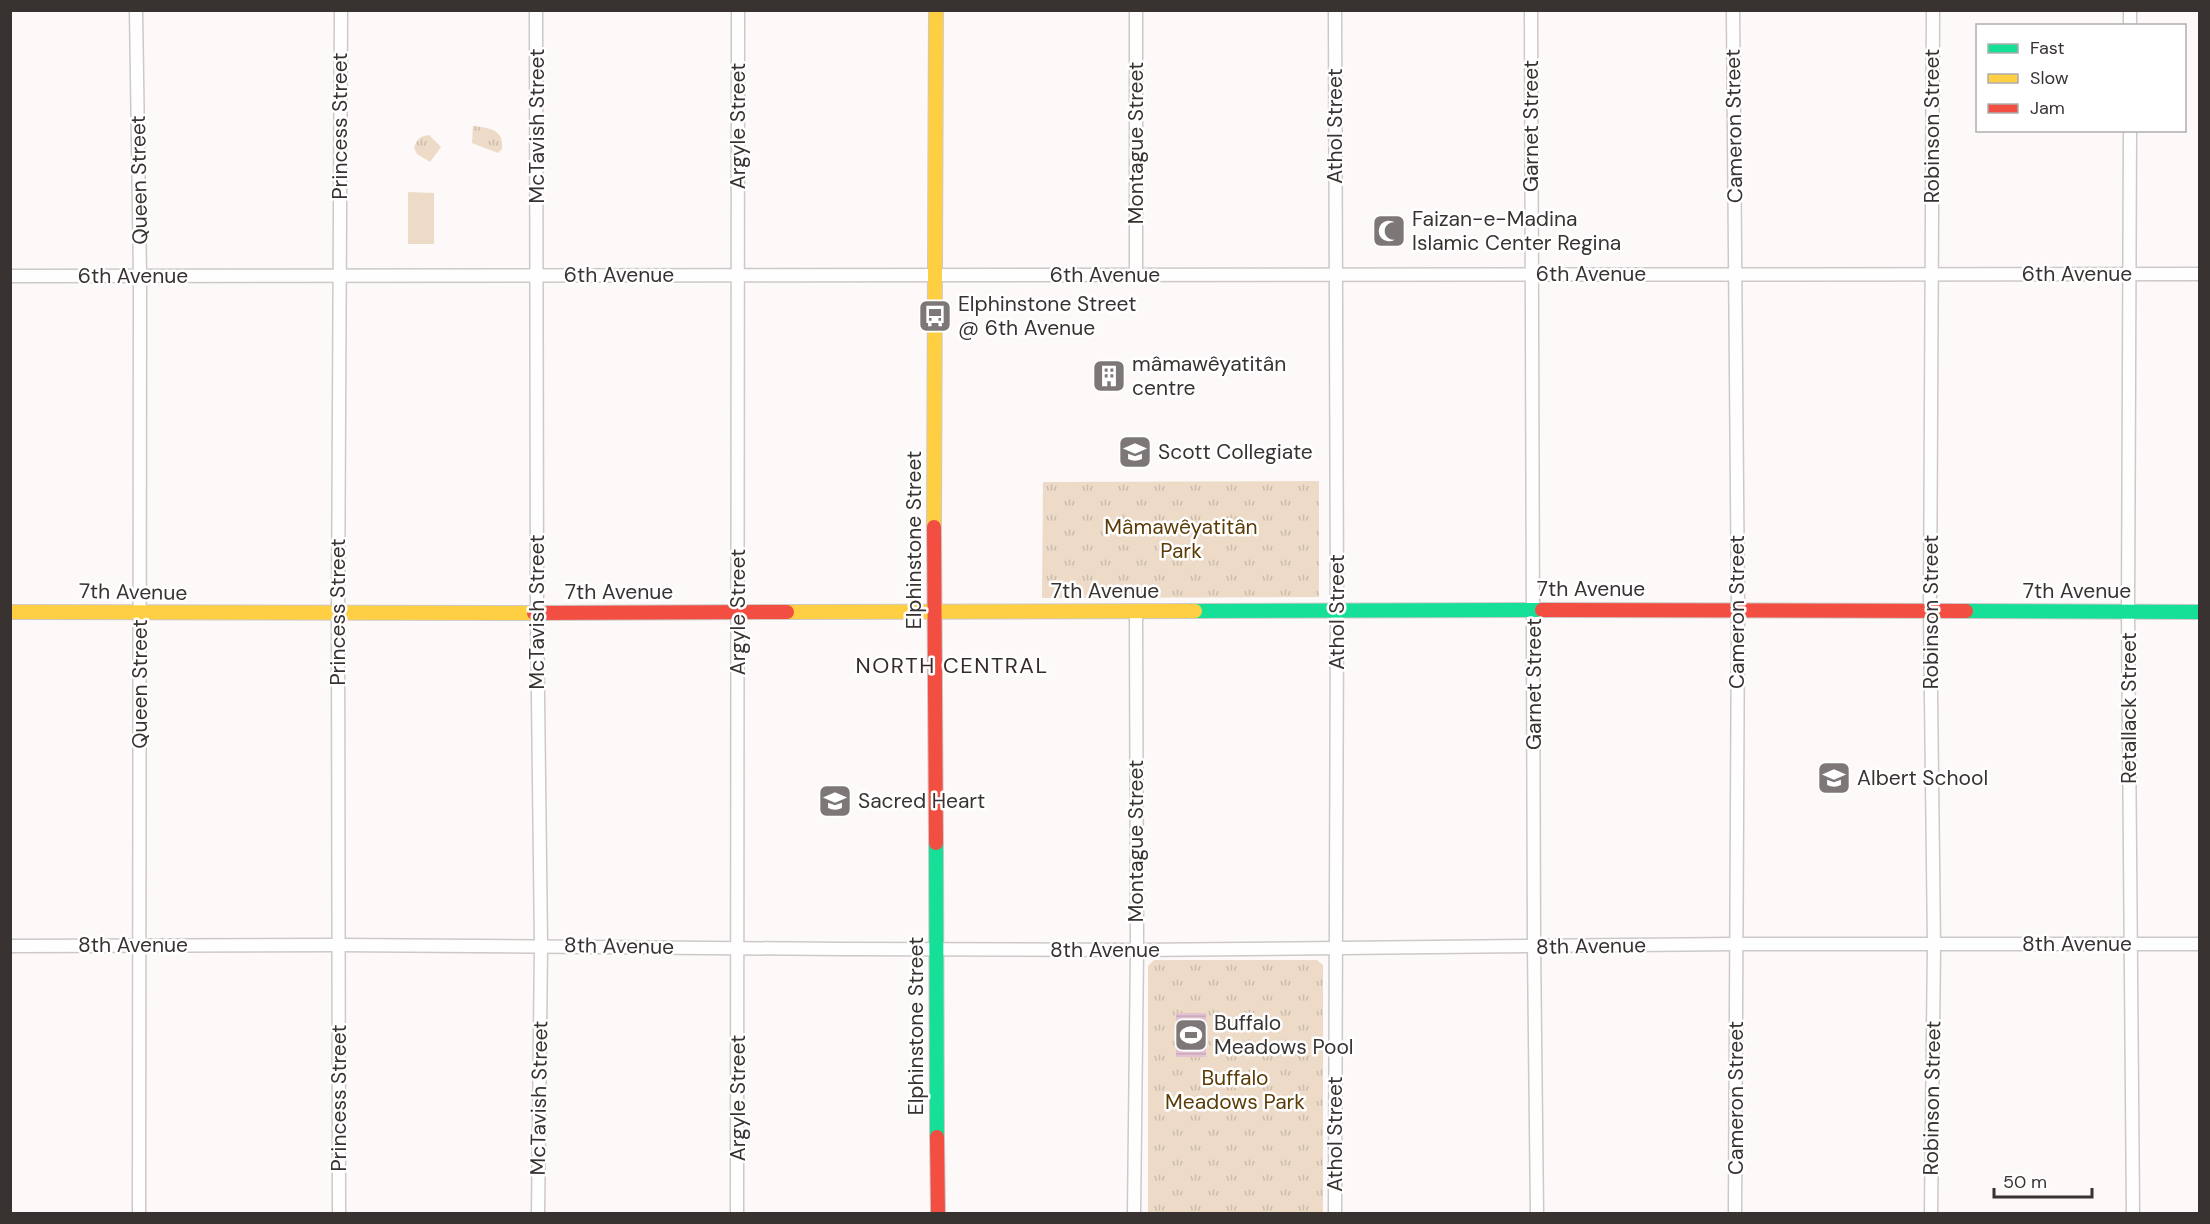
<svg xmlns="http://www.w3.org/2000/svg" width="2210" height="1224" font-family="'DM Sans',sans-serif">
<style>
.park{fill:url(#park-tufts)}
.pitch{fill:#eddbc8}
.water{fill:url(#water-rules)}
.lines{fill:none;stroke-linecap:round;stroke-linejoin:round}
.street-casing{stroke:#cdc9c8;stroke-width:15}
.fast-casing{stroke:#cdc9c8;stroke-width:16}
.slow-casing{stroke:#cdc9c8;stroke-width:16}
.jam-casing{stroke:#cdc9c8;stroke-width:16}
.street{stroke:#fffefe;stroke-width:12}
.fast{stroke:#16e098;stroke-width:14}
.slow{stroke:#ffcf43;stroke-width:14}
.jam{stroke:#f24e42;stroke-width:14}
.labels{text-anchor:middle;stroke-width:5;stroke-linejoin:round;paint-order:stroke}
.street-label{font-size:21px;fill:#383231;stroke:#fff}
.poi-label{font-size:21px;fill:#383231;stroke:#fff;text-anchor:start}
.park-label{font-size:21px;fill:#5c3b06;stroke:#fff}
.neighbourhood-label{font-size:22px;letter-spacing:1.5px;fill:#372b29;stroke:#fff}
</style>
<defs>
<pattern id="park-tufts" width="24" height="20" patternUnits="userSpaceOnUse" patternTransform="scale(1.5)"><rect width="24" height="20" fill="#eddbc8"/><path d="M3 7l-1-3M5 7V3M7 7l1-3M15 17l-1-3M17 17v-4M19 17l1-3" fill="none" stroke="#ccbcac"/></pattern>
<pattern id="water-rules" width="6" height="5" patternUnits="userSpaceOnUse" patternTransform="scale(1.5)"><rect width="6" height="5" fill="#e4c2d4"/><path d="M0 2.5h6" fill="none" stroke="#c4a7b6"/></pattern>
</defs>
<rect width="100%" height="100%" fill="#fdf9f8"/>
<g class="park">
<path d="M 473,126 C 490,128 504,129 502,149 L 498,153 L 472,143 Z"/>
<path d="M 429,135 L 441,147 L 430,162 L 417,154 L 414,148 C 417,139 420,136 429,135 Z"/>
<path d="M 1319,481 L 1319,597 L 1042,598 L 1043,482 Z"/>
<path d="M 1154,960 L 1317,960 L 1323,965 L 1323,1213 L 1148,1214 L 1148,966 Z"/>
</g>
<path class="pitch" d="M 408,192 L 434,193 L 434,244 L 408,244 Z"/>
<rect class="water" x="1176" y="1013" width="30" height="44"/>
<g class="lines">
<defs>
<g id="street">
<path d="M 136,10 L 140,276 L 139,1214"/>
<path d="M 536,10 L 537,614 L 541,945 L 538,1214"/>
<path d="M 1136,10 L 1136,275"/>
<path d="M 1531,10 L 1534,947 L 1537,1214"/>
<path d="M 1733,10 L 1738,611 L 1735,1214"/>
<path d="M 2130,10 L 2130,26"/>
<path d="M 2130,130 L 2128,612 L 2133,1214"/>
<path d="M 10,276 L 2200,274"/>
<path d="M 10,946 L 338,945 L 842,949 L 1137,950 L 1736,944 L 2200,944"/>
<path d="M 339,1214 L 338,614 L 341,10"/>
<path d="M 737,1214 L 738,10"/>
<path d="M 1134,1214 L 1137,950 L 1136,612"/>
<path d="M 1335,1214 L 1337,611 L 1335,10"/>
<path d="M 1931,1214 L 1934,945 L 1930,612 L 1933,10"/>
</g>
<g id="fast">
<path d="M 1195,611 L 1542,610"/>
<path d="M 1966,611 L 2200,612"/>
<path d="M 936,843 L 937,1137"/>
</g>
<g id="slow">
<path d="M 934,527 L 936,10"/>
<path d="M 10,612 L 534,613"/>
<path d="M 787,612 L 1195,611"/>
</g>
<g id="jam">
<path d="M 934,527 L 936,843"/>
<path d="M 1542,610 L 1966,611"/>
<path d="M 534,613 L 787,612"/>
<path d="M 937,1137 L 938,1214"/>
</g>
</defs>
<use href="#street" class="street-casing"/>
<use href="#fast" class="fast-casing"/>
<use href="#slow" class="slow-casing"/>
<use href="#jam" class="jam-casing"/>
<use href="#street" class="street"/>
<use href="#fast" class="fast"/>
<use href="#slow" class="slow"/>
<use href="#jam" class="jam"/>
</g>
<defs>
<symbol id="mosque-square" viewBox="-11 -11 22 22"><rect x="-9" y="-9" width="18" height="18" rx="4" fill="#7d7877" stroke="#fff"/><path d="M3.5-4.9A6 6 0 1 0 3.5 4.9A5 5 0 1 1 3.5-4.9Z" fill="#fff"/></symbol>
<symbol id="bus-square" viewBox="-11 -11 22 22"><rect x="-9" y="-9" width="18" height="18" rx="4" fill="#7d7877" stroke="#fff"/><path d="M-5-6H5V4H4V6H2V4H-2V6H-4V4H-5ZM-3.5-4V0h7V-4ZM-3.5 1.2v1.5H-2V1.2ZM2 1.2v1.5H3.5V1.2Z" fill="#fff"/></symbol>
<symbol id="building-square" viewBox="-11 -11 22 22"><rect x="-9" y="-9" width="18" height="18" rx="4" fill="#7d7877" stroke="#fff"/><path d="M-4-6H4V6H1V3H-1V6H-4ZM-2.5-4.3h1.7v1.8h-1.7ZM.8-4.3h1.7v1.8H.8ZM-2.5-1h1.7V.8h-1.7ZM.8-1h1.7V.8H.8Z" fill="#fff"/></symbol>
<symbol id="school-square" viewBox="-11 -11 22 22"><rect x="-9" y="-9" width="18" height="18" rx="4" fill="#7d7877" stroke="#fff"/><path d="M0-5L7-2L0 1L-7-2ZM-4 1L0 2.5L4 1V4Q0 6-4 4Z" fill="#fff"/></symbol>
<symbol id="stadium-square" viewBox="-11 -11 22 22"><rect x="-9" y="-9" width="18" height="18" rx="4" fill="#7d7877" stroke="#fff"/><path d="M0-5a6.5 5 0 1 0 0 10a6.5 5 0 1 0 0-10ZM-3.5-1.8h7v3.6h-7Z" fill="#fff"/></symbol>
</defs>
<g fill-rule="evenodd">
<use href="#mosque-square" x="1370" y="212" width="38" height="38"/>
<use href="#bus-square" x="916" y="297" width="38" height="38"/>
<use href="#building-square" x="1090" y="357" width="38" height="38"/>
<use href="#school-square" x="1116" y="433" width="38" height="38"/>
<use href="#school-square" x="1815" y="759" width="38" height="38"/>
<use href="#school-square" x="816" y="782" width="38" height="38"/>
<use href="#stadium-square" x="1172" y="1016" width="38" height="38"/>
</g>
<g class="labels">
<g class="street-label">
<text transform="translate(340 126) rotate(-90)" y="7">Princess Street</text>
<text transform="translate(537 126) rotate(-90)" y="7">McTavish Street</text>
<text transform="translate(738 126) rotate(-90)" y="7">Argyle Street</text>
<text transform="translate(1335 126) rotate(-90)" y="7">Athol Street</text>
<text transform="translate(1531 126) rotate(-90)" y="7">Garnet Street</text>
<text transform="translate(1734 126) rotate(-91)" y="7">Cameron Street</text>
<text transform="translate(1932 126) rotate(-90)" y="7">Robinson Street</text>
<text transform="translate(1136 143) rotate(-90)" y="7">Montague Street</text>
<text transform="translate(139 180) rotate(-91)" y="7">Queen Street</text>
<text x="1591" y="281">6th Avenue</text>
<text x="2077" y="281">6th Avenue</text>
<text x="619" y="282">6th Avenue</text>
<text x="1105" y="282">6th Avenue</text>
<text x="133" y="283">6th Avenue</text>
<text transform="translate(914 540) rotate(-90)" y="7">Elphinstone Street</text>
<text x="1591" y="596">7th Avenue</text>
<text x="1105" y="598">7th Avenue</text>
<text x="2077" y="598">7th Avenue</text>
<text transform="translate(133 592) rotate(1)" y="7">7th Avenue</text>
<text x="619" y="599">7th Avenue</text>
<text transform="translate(338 612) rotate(-90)" y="7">Princess Street</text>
<text transform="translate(537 612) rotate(-90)" y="7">McTavish Street</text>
<text transform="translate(738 612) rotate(-90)" y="7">Argyle Street</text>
<text transform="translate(1337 612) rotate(-90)" y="7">Athol Street</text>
<text transform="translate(1737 612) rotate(-90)" y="7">Cameron Street</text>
<text transform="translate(1931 612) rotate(-90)" y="7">Robinson Street</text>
<text transform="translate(140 684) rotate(-90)" y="7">Queen Street</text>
<text transform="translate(1534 684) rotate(-90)" y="7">Garnet Street</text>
<text transform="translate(2129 708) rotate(-90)" y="7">Retallack Street</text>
<text transform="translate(1136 841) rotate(-90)" y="7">Montague Street</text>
<text x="2077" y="951">8th Avenue</text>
<text x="133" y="952">8th Avenue</text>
<text transform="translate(619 946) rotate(1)" y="7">8th Avenue</text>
<text transform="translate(1591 946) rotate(-1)" y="7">8th Avenue</text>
<text x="1105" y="957">8th Avenue</text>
<text transform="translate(916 1026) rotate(-90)" y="7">Elphinstone Street</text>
<text transform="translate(339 1098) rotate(-90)" y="7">Princess Street</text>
<text transform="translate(539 1098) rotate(-89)" y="7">McTavish Street</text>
<text transform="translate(738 1098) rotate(-90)" y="7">Argyle Street</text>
<text transform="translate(1736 1098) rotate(-90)" y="7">Cameron Street</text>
<text transform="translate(1932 1098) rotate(-89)" y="7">Robinson Street</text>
<text transform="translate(1335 1134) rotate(-90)" y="7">Athol Street</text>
</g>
<g class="poi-label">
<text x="1412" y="226">Faizan-e-Madina<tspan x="1412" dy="24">Islamic Center Regina</tspan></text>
<text x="958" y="311">Elphinstone Street<tspan x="958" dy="24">@ 6th Avenue</tspan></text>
<text x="1132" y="371">mâmawêyatitân<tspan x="1132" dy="24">centre</tspan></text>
<text x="1158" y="459">Scott Collegiate</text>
<text x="1857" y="785">Albert School</text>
<text x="858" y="808">Sacred Heart</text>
<text x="1214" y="1030">Buffalo<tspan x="1214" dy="24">Meadows Pool</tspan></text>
</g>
<g class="park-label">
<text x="1181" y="534">Mâmawêyatitân<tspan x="1181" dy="24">Park</tspan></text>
<text x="1235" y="1085">Buffalo<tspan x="1235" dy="24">Meadows Park</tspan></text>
</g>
<g class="neighbourhood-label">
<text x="952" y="673">NORTH CENTRAL</text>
</g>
</g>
<rect width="2210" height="1224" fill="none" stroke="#383231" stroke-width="24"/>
<rect x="1976" y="24" width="210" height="108" fill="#ffffff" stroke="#afadad" stroke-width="1.5"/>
<rect x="1988" y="44" width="30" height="9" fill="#16e098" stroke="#afadad" stroke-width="1.5"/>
<text x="2030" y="54" font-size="18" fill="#383231">Fast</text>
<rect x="1988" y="74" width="30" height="9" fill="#ffcf43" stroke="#afadad" stroke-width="1.5"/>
<text x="2030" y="84" font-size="18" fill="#383231">Slow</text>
<rect x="1988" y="104" width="30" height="9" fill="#f24e42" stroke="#afadad" stroke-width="1.5"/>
<text x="2030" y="114" font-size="18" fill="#383231">Jam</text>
<path d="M1994 1188v9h98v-9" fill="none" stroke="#383231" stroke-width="3"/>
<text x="2003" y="1188" font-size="18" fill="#383231" stroke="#ffffff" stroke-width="4.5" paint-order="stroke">50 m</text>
</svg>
